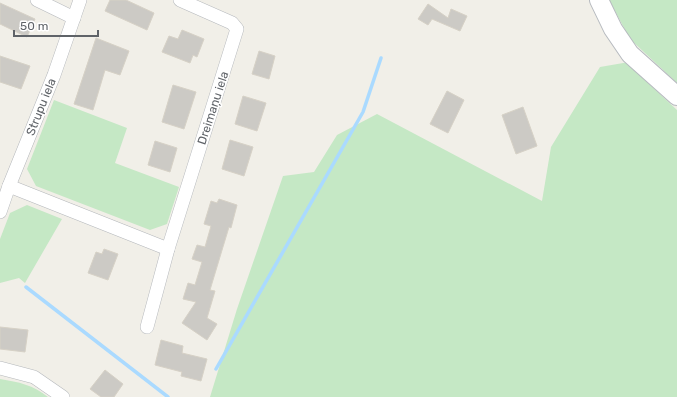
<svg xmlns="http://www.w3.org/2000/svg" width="677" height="397" font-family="Rubik,sans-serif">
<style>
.green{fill:#c5e8c5}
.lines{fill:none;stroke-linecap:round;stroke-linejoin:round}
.stream{stroke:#aadaff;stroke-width:3.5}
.building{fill:#cccac5;stroke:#d6d1c6}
.street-casing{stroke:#b5b8bc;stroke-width:14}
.secondary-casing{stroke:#b6babf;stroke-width:20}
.street{stroke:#fff;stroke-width:13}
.secondary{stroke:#fff;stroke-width:18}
.labels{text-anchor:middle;stroke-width:3;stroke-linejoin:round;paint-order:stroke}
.street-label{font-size:12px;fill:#5f6368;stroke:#fff}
</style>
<rect width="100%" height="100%" fill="#f1efe8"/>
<g class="green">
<path d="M 609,0 L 677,0 L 677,83 L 630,39 Z"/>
<path d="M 629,62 L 648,83 L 677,110 L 677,397 L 210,397 L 237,309 L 283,176 L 314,172 L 337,135 L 377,114 L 542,201 L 551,147 L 600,67 Z"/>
<path d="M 54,100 L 127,128 L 115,163 L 179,187 L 167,224 L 150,230 L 36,186 L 27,169 Z"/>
<path d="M 27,205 L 62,219 L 25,283 L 19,278 L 0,283 L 0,239 L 10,213 Z"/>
<path d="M 0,379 C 19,382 33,385 48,397 L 0,397 Z"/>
</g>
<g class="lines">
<g class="stream">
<path d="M 26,287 L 168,397"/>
<path d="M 216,369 L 363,112 L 381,58"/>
</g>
</g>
<g class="building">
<path d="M 110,0 L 126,0 L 154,13 L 147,30 L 105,11 Z"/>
<path d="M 0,3 L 35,19 L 27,37 L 0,24 Z"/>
<path d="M 428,4 L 448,18 L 451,9 L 467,16 L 460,31 L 432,19 L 428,25 L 418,19 Z"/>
<path d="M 182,30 L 204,39 L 197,57 L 193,55 L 190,63 L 162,52 L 169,36 L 178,39 Z"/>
<path d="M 96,38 L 129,51 L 120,75 L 105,70 L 93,110 L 74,104 Z"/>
<path d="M 259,51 L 275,56 L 269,79 L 252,74 Z"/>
<path d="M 0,56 L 30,66 L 21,89 L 0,82 Z"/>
<path d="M 173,85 L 196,92 L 184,129 L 162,122 Z"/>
<path d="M 447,91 L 464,100 L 448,133 L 430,124 Z"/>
<path d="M 243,96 L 266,103 L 257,131 L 235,124 Z"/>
<path d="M 523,107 L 537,146 L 516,154 L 502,115 Z"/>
<path d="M 230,140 L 253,147 L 244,176 L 222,169 Z"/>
<path d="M 155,141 L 177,148 L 170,172 L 148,165 Z"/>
<path d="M 219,199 L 237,205 L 231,228 L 229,227 L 210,290 L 215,291 L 207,318 L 217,324 L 207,340 L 182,323 L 196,302 L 183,299 L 188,283 L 195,285 L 202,262 L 192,259 L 197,245 L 205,247 L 211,226 L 204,224 L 211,201 L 217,203 Z"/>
<path d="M 104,249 L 118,254 L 108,280 L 88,273 L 96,252 L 102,254 Z"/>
<path d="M 0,327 L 28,330 L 25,352 L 0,349 Z"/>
<path d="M 161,340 L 183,346 L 182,353 L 207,359 L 201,381 L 181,376 L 182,372 L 155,365 Z"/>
<path d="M 105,370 L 123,384 L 114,397 L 101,397 L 90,389 Z"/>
</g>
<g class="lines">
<defs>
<g id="street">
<path d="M 37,0 L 74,18"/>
<path d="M 9,186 L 168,249"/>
<path d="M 0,212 L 9,186 L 54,75 L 80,0"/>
<path d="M 147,327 L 168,249 L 237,29 L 232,23 L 180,0"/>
<path d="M 0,368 L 34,377 L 63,397"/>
</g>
<path id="secondary" d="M 599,0 L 613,29 L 630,54 L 677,96"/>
</defs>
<use href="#street" class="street-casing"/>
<use href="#secondary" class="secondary-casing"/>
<use href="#street" class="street"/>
<use href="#secondary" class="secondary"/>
</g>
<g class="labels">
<g class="street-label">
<text transform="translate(41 107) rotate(-68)" y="4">Strupu iela</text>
<text transform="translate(213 108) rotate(-72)" y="4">Dreimaņu iela</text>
</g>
</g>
<path d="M14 30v6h84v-6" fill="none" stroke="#5f6368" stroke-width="2"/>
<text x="20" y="30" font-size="12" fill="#5f6368" stroke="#ffffff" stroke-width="3" paint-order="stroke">50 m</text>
</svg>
